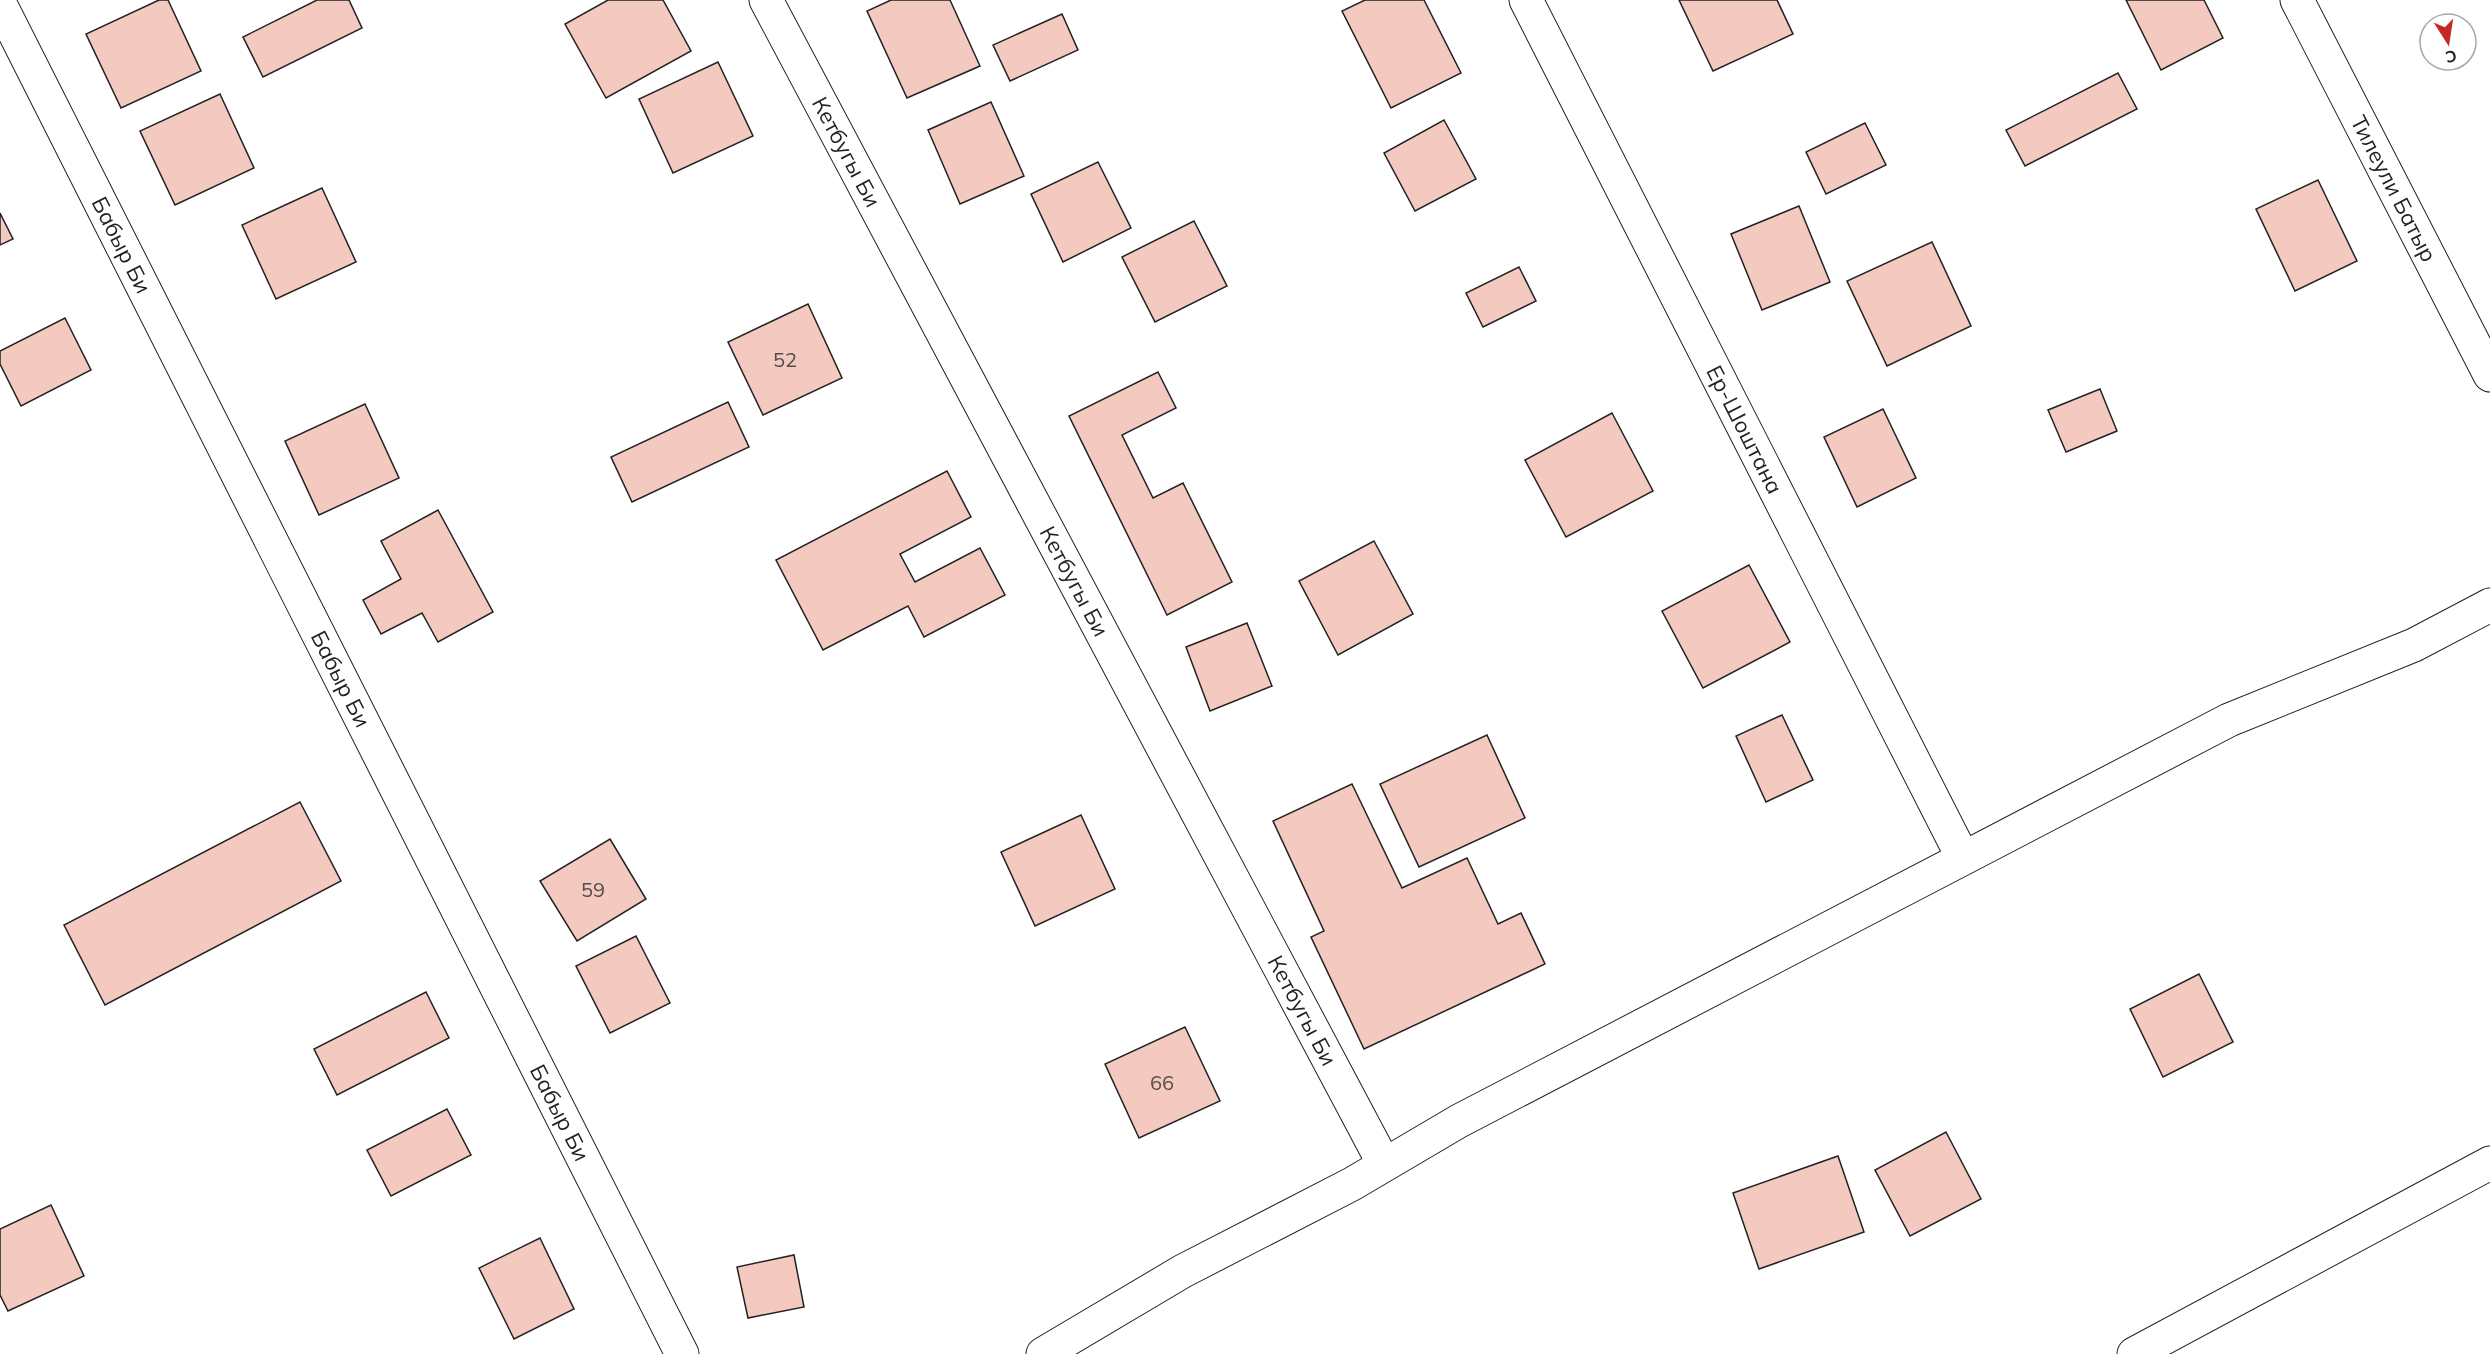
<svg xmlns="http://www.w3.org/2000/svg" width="2490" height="1354" font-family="Mulish,sans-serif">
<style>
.building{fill:#f3c9c0;stroke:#222;stroke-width:1.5}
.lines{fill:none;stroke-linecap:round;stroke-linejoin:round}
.minor-casing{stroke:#222;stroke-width:35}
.minor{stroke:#fff;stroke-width:33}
.labels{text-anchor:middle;stroke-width:4.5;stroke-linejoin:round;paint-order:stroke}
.number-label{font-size:20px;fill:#564c4a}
.street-label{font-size:22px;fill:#222;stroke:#fff}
</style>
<rect width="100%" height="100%" fill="#fff"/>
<g class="building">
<path d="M 159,0 L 168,0 L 201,71 L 121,108 L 86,34 Z"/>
<path d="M 317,0 L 349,0 L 362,28 L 263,77 L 243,37 Z"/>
<path d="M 608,0 L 663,0 L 691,51 L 606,98 L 565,24 Z"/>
<path d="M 891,0 L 950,0 L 980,66 L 907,98 L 867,11 Z"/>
<path d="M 1365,0 L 1424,0 L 1461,73 L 1391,108 L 1342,11 Z"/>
<path d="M 1679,0 L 1777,0 L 1793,34 L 1713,71 Z"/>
<path d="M 2126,0 L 2204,0 L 2223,38 L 2161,70 Z"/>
<path d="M 1062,14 L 1078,50 L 1010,81 L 993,45 Z"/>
<path d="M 718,62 L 753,136 L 673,173 L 639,99 Z"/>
<path d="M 2118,73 L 2137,109 L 2025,166 L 2006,130 Z"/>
<path d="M 220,94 L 254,168 L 175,205 L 140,131 Z"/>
<path d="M 991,102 L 1024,176 L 960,204 L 928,130 Z"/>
<path d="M 1444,120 L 1476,179 L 1415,211 L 1384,153 Z"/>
<path d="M 1865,123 L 1886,165 L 1826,194 L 1806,152 Z"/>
<path d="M 1098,162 L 1131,228 L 1063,262 L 1031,194 Z"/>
<path d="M 2318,180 L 2357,261 L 2295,291 L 2256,209 Z"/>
<path d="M 322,188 L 356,262 L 276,299 L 242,225 Z"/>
<path d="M 1799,206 L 1830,282 L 1762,310 L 1731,234 Z"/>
<path d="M 0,213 L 13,239 L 0,245 Z"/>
<path d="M 1194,221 L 1227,286 L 1155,322 L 1122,257 Z"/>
<path d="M 1932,242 L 1971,326 L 1887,366 L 1847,281 Z"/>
<path d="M 1519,267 L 1536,301 L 1483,327 L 1466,293 Z"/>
<path d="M 808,304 L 842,378 L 763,415 L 728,342 Z"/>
<path d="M 65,318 L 91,370 L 21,406 L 0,364 L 0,351 Z"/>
<path d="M 1158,372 L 1176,408 L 1122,435 L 1153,498 L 1183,483 L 1232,582 L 1167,615 L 1069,416 Z"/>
<path d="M 2100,389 L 2117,431 L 2066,452 L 2048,410 Z"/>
<path d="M 728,402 L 749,447 L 632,502 L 611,457 Z"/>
<path d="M 365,404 L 399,478 L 319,515 L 285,441 Z"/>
<path d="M 1883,409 L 1916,478 L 1857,507 L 1824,437 Z"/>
<path d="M 1612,413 L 1653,491 L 1566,537 L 1525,460 Z"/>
<path d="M 947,471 L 971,517 L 900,554 L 915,582 L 980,548 L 1005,595 L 924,637 L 908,606 L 823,650 L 776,560 Z"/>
<path d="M 438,510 L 493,612 L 438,642 L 422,613 L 381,634 L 363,600 L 401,579 L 381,541 Z"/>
<path d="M 1374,541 L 1413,614 L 1338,655 L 1299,581 Z"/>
<path d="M 1749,565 L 1790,642 L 1703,688 L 1662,611 Z"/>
<path d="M 1247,623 L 1272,686 L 1210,711 L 1186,647 Z"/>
<path d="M 1782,715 L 1813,780 L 1766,802 L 1736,736 Z"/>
<path d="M 1487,735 L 1525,818 L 1419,867 L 1380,784 Z"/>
<path d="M 1352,784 L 1402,888 L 1467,858 L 1498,924 L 1521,913 L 1545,964 L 1364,1049 L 1311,937 L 1324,931 L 1273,821 Z"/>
<path d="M 300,802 L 341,881 L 105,1005 L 64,925 Z"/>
<path d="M 1081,815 L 1115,889 L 1035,926 L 1001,852 Z"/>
<path d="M 610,839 L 646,899 L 577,941 L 540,881 Z"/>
<path d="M 636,936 L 670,1003 L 610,1033 L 576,966 Z"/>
<path d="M 2199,974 L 2233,1042 L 2163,1077 L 2130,1009 Z"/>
<path d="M 426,992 L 449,1038 L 337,1095 L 314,1049 Z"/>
<path d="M 1185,1027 L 1220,1101 L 1139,1138 L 1105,1064 Z"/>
<path d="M 447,1109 L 471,1155 L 391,1196 L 367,1150 Z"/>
<path d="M 1946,1132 L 1981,1199 L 1910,1236 L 1875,1170 Z"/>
<path d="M 1838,1156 L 1864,1232 L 1759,1269 L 1733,1193 Z"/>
<path d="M 51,1205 L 84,1276 L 8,1311 L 0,1295 L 0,1229 Z"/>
<path d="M 540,1238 L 574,1309 L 514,1339 L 479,1268 Z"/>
<path d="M 794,1255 L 804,1307 L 748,1318 L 737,1267 Z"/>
</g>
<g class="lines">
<defs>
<g id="minor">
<path id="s1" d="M 766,0 L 1384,1164"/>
<path id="s2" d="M 1526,0 L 1963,858"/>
<path id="s3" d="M 2297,0 L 2490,375"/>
<path id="s4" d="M 0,4 L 682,1354"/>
<path d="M 1043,1354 L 1183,1271 L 1352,1184 L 1459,1121 L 2229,720 L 2414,645 L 2490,605"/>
<path d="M 2134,1354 L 2490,1163"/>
</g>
</defs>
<use href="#minor" class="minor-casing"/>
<use href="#minor" class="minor"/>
</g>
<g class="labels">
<g class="number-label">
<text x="785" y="367">52</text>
<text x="593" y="897">59</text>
<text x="1162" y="1090">66</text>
</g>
<g class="street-label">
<text dy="8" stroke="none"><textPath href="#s1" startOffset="172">Кетбугы Би</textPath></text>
<text dy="8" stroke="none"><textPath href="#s3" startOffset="212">Тилеули Батыр</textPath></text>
<text dy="8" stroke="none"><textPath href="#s4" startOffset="270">Бабыр Би</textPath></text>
<text dy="8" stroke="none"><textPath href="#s2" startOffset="482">Ер-Шоштана</textPath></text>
<text dy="8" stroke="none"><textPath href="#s1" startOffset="658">Кетбугы Би</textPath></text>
<text dy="8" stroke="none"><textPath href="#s4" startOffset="756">Бабыр Би</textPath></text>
<text dy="8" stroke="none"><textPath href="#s1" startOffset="1144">Кетбугы Би</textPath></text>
<text dy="8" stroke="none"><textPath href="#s4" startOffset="1242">Бабыр Би</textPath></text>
</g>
</g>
<g transform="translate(2448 42) rotate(168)"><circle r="28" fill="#ffffff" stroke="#a7a7a7" stroke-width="1.5"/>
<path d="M0-4.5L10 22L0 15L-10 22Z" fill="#c62828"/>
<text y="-9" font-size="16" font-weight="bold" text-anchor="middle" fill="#222222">С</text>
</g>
</svg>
